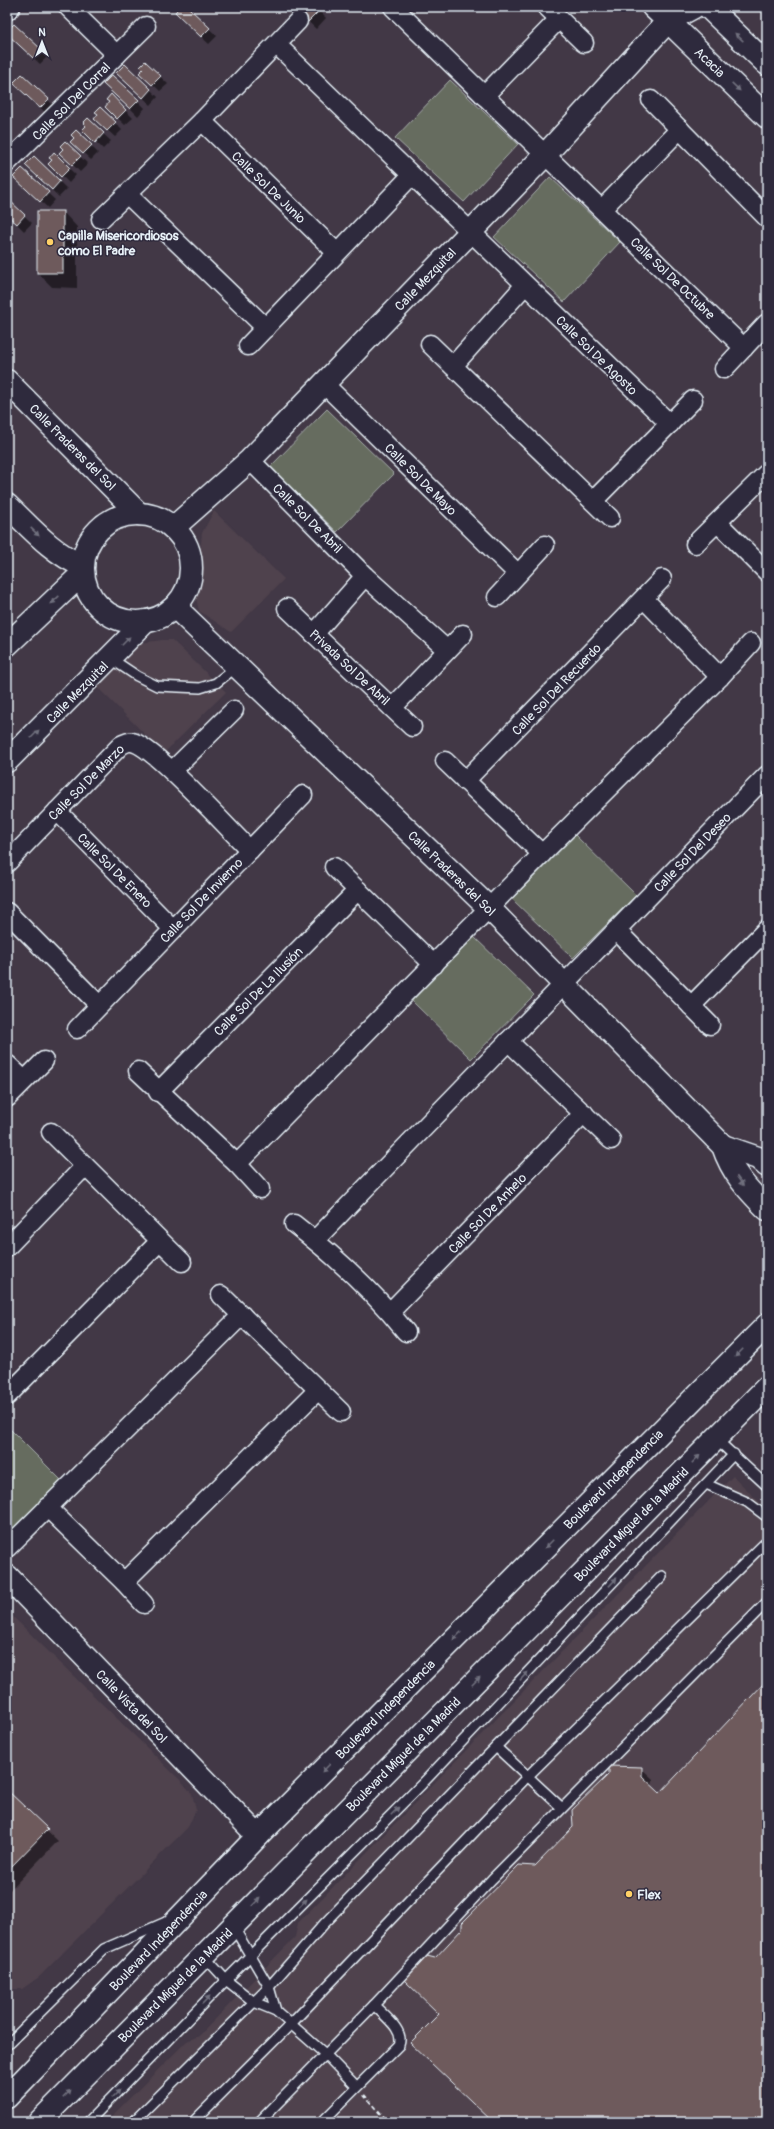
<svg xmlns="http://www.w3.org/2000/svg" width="774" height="2129" font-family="Pangolin,sans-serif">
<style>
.built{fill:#4f424d}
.green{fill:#666c5f;stroke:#a7aeac}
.shadow{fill:#0007}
.building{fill:#6e5a5c;stroke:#e8f1f8}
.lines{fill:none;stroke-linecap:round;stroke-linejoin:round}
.service-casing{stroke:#e8f1f8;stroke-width:12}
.minor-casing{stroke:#e8f1f8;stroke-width:21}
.tertiary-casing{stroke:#e8f1f8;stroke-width:25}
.secondary-casing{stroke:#e8f1f8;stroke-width:25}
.path{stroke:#e8f1f8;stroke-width:2.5;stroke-dasharray:4 3;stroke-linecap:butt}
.service{stroke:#2f2a3d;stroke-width:9}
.minor{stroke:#2f2a3d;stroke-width:18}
.tertiary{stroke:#2f2a3d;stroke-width:22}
.secondary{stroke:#2f2a3d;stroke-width:22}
.oneway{fill:#70707e}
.poi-dot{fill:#ffd166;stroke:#2f2a3d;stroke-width:1.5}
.labels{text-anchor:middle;stroke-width:3;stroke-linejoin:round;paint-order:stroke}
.street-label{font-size:13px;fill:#e8f1f8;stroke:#2f2a3d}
.poi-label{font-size:13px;font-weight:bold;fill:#e8f1f8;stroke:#2f2a3d;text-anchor:start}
</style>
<rect width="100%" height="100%" fill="#423846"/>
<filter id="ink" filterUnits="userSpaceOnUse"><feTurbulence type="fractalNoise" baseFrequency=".025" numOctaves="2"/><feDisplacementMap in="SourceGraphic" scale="8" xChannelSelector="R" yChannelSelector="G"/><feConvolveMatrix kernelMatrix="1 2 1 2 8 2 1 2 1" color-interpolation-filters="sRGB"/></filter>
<g filter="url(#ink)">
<g class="built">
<path d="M 214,511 L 284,579 L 231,632 L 199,611 L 196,598 L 202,533 Z"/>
<path d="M 162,640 L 172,640 L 226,692 L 164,753 L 97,687 L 140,643 Z"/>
<path d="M 733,1476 L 767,1510 L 767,2122 L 106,2122 L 187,2041 L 199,2036 L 295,1937 L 298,1923 Z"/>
<path d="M 7,1611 L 183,1783 L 192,1794 L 196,1810 L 188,1827 L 39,1977 L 22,1989 L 7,1989 Z"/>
</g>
<g class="green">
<path d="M 450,80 L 518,144 L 464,202 L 395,138 Z"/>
<path d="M 550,177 L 620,242 L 564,302 L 494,237 Z"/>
<path d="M 327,409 L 394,474 L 337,532 L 270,467 Z"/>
<path d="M 575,835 L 636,895 L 573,958 L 512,899 Z"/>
<path d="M 473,936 L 534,995 L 471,1059 L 410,999 Z"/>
<path d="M 7,1426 L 62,1481 L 7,1536 Z"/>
</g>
<g class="shadow">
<path d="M 181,7 L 186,7 L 217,36 L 209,44 L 183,20 Z"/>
<path d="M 295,7 L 315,7 L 326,18 L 316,29 L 294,8 Z"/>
<path d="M 7,33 L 40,49 L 48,56 L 40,64 Z"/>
<path d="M 145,62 L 168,84 L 160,91 L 141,73 L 145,69 Z"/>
<path d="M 125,65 L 158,97 L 151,105 L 124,80 Z"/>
<path d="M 111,89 L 138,101 L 145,108 L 138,116 Z"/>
<path d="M 22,90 L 48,100 L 55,107 L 48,115 Z"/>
<path d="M 111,96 L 133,118 L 125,125 L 106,107 L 110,102 Z"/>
<path d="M 100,108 L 122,130 L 115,137 L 95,119 L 99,114 Z"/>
<path d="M 88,120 L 111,141 L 103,149 L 84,130 L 87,126 Z"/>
<path d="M 76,131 L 98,153 L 91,160 L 72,142 L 75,138 Z"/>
<path d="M 65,142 L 88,164 L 80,172 L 61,153 L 64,149 Z"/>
<path d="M 54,154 L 76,175 L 69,183 L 50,164 L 53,160 Z"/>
<path d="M 34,157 L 67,189 L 59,197 L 33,172 Z"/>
<path d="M 22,169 L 55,200 L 48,208 L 22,184 Z"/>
<path d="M 7,199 L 32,223 L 24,231 L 7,214 Z"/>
<path d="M 63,212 L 77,227 L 77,288 L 52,287 L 38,273 Z"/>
<path d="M 767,1682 L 767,2122 L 494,2122 L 440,2014 L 435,1959 L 641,1768 L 653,1779 L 652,1787 L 660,1795 Z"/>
<path d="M 7,1792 L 58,1841 L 7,1893 Z"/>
</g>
<g class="building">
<path d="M 180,7 L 188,7 L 210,28 L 201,37 L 175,12 Z"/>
<path d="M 294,7 L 317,7 L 320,10 L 308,22 L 293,8 Z"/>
<path d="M 14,24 L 41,49 L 33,58 L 7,34 L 7,31 Z"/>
<path d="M 145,61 L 161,76 L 152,85 L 139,73 L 143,69 L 140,66 Z"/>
<path d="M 125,64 L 151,89 L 143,98 L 116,73 Z"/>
<path d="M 22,74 L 49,99 L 40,108 L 13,83 Z"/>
<path d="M 112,75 L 139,100 L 130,109 L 103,84 Z"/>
<path d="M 111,94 L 126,110 L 117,119 L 105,107 L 109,102 L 106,100 Z"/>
<path d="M 100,107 L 116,122 L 107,131 L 94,119 L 98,114 L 95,112 Z"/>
<path d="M 88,118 L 104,133 L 95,143 L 82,130 L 86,126 L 83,123 Z"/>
<path d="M 76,130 L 92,145 L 83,154 L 70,142 L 74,138 L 71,135 Z"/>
<path d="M 65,141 L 81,156 L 72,165 L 59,153 L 63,149 L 60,146 Z"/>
<path d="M 54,152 L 70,168 L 61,177 L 48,164 L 52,160 L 49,158 Z"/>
<path d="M 34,156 L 60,181 L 52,190 L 25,165 Z"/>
<path d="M 22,168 L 49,192 L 40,202 L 13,177 Z"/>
<path d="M 7,198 L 25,215 L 17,224 L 7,215 Z"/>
<rect x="37" y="211" width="26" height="62"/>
<path d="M 767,1680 L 767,2122 L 493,2122 L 410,2043 L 439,2014 L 404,1980 L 427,1956 L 435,1958 L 462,1929 L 462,1923 L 519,1865 L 535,1866 L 573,1827 L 572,1810 L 609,1774 L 609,1766 L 642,1767 L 642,1776 L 660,1793 Z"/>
<path d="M 7,1790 L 48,1829 L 7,1871 Z"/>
</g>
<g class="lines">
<defs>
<g id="service">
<path d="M 110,658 L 137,676 L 157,686 L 200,688 L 216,683 L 236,667"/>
<path d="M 716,1439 L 767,1486"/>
<path d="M 706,1484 L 747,1502 L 767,1517"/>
<path d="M 496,1747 L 562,1808"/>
<path d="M 233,1926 L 269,1987 L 276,2011"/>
<path d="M 204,1956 L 226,1980 L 422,1784 L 734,1454"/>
<path d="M 7,2045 L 104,1949 L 166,1922"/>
<path d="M 88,2122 L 226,1980 L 254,2002 L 276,2011 L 325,2054 L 356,2086"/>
<path d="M 133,2122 L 269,1987 L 324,1924 L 662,1576"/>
<path d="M 193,2122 L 290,2025 L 527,1777 L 767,1541"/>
<path d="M 259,2122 L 374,2005 L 492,1879 L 767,1602"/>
<path d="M 322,2122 L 399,2045 C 405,2030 384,2016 374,2005"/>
</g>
<g id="minor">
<path d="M 68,7 L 117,55"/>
<path d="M 393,7 L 744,348"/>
<path d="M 547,7 L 584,43"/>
<path d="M 7,11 L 11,7"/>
<path d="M 277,45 L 670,424"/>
<path d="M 484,96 L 559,19"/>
<path d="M 651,100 L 767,218"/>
<path d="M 202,121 L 336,252"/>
<path d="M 7,163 L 146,26"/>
<path d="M 128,195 L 266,328"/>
<path d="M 602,209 L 680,129"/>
<path d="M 101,219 L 202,121 L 298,21"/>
<path d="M 430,344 L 610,518"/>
<path d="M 248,346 L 411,176"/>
<path d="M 453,366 L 525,285"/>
<path d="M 724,369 L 767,323"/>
<path d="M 324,384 L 518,574"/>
<path d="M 250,460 L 365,576 L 447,650"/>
<path d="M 593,501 L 693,400"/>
<path d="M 718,523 L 767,572"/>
<path d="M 695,544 L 767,473"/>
<path d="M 497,597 L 545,545"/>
<path d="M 644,599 L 720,677"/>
<path d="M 287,608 L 412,727"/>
<path d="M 314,634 L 365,576"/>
<path d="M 392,708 L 463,634"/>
<path d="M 445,761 L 542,854"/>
<path d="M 172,771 L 234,710"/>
<path d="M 465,781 L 662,579"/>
<path d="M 57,811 L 173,929"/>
<path d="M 7,863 L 121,745 C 124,744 128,741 132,742 C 153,745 230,831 250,850"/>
<path d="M 334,867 L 434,965"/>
<path d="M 7,912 L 99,1005"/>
<path d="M 616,930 L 710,1025"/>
<path d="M 691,1006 L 767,929"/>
<path d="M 77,1029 L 303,795"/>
<path d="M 508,1041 L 611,1140"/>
<path d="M 7,1064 L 24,1080"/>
<path d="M 138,1071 L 237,1164 L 260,1189"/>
<path d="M 158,1092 L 358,890"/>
<path d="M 7,1098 L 44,1061"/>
<path d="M 51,1132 L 182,1262"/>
<path d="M 237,1164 L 542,854 L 720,677 L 751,643"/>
<path d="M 294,1224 C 334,1255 374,1292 406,1332"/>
<path d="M 315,1240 L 767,775"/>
<path d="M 7,1247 L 85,1166"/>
<path d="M 221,1295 L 341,1412"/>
<path d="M 390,1312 L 584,1113"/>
<path d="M 7,1396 L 160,1241"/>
<path d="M 47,1507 L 124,1582 L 144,1604"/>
<path d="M 7,1548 L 242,1315"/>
<path d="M 124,1582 L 318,1390"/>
</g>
<g id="tertiary">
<path d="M 7,381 L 139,514"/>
<path d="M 7,505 C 31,528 52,553 83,566"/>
<circle cx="137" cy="568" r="54"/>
<path d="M 173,528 L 250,460 L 545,155 L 668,21 L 653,7"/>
<path d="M 175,607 L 490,909 L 723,1146 C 732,1173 747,1189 767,1209"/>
<path d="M 7,645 L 83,573"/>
<path d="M 7,761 L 146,621"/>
<path d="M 723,1146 L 758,1158 L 767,1166"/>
<path d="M 7,1576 L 258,1836"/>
</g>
<g id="secondary">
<path d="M 708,7 L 767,64"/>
<path d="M 668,21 L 767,117"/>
<path d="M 668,21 L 694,7"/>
<path d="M 7,2097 L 258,1836 L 767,1325"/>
<path d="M 39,2122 L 767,1387"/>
</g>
</defs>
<use href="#service" class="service-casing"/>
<use href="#minor" class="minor-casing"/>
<use href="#tertiary" class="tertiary-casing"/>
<use href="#secondary" class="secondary-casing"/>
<path class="path" d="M 364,2095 L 388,2122"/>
<use href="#service" class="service"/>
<use href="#minor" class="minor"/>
<use href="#tertiary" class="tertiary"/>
<use href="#secondary" class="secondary"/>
</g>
<defs><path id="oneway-solid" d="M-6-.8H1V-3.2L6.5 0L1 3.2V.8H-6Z"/></defs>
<g class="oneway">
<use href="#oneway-solid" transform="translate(739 37) rotate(-136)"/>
<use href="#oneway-solid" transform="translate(736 87) rotate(44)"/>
<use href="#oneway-solid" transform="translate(35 532) rotate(44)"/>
<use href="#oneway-solid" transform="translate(55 600) rotate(136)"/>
<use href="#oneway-solid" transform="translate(126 641) rotate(-46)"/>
<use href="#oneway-solid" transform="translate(35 734) rotate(-45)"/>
<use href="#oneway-solid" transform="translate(740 1181) rotate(54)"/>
<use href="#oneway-solid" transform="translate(739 1353) rotate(135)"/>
<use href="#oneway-solid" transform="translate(696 1459) rotate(-45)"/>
<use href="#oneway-solid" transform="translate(549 1544) rotate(135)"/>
<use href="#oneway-solid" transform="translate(613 1582) rotate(-47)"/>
<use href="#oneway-solid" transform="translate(457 1636) rotate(135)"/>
<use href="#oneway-solid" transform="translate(524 1676) rotate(-47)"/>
<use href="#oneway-solid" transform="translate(476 1681) rotate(-45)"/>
<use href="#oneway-solid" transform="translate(326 1768) rotate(135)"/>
<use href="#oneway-solid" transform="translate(395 1811) rotate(-45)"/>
<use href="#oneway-solid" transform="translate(256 1902) rotate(-45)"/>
<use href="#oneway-solid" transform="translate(303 1903) rotate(-45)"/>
<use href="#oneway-solid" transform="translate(206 2000) rotate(-46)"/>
<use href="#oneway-solid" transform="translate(67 2094) rotate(-45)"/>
<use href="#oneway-solid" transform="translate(116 2094) rotate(-46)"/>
</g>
</g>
<g class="poi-dot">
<circle cx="50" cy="242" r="4"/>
<circle cx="629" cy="1894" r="4"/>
</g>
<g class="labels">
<g class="street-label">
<text transform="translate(710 62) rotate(44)" y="5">Acacia</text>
<text transform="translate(71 101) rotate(-45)" y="5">Calle Sol Del Corral</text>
<text transform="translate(269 187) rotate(44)" y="5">Calle Sol De Junio</text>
<text transform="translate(673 278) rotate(44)" y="5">Calle Sol De Octubre</text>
<text transform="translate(425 279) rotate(-46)" y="5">Calle Mezquital</text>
<text transform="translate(597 355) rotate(44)" y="5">Calle Sol De Agosto</text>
<text transform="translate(73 447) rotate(45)" y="5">Calle Praderas del Sol</text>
<text transform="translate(421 479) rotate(45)" y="5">Calle Sol De Mayo</text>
<text transform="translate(308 518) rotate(45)" y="5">Calle Sol De Abril</text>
<text transform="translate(350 667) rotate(43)" y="5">Privada Sol De Abril</text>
<text transform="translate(556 689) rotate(-46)" y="5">Calle Sol Del Recuerdo</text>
<text transform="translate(77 692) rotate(-45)" y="5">Calle Mezquital</text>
<text transform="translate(86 782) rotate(-45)" y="5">Calle Sol De Marzo</text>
<text transform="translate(692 852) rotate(-46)" y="5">Calle Sol Del Deseo</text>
<text transform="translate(115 870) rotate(45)" y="5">Calle Sol De Enero</text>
<text transform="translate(452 873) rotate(44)" y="5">Calle Praderas del Sol</text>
<text transform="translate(201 900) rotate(-46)" y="5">Calle Sol De Invierno</text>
<text transform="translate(258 991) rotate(-45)" y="5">Calle Sol De La Ilusión</text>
<text transform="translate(487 1213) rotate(-46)" y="5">Calle Sol De Anhelo</text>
<text transform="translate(613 1479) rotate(-45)" y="5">Boulevard Independencia</text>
<text transform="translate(631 1524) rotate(-45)" y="5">Boulevard Miguel de la Madrid</text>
<text transform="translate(132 1706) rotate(46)" y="5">Calle Vista del Sol</text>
<text transform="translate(385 1709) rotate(-45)" y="5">Boulevard Independencia</text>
<text transform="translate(403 1754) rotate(-45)" y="5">Boulevard Miguel de la Madrid</text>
<text transform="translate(158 1940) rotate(-46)" y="5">Boulevard Independencia</text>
<text transform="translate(175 1985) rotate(-45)" y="5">Boulevard Miguel de la Madrid</text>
</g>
<g class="poi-label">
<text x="58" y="240">Capilla Misericordiosos<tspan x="58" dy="15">como El Padre</tspan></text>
<text x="637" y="1899">Flex</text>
</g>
</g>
<rect width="774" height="2129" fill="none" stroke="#2f2a3d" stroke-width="24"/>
<rect x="12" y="12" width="750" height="2105" fill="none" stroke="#e8f1f8" stroke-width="1.5" filter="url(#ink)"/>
<g transform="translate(42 42)" stroke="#2f2a3d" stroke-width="3" paint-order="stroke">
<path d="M0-3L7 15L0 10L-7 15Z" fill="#e8f1f8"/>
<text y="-6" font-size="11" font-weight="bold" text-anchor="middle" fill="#e8f1f8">N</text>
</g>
</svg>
